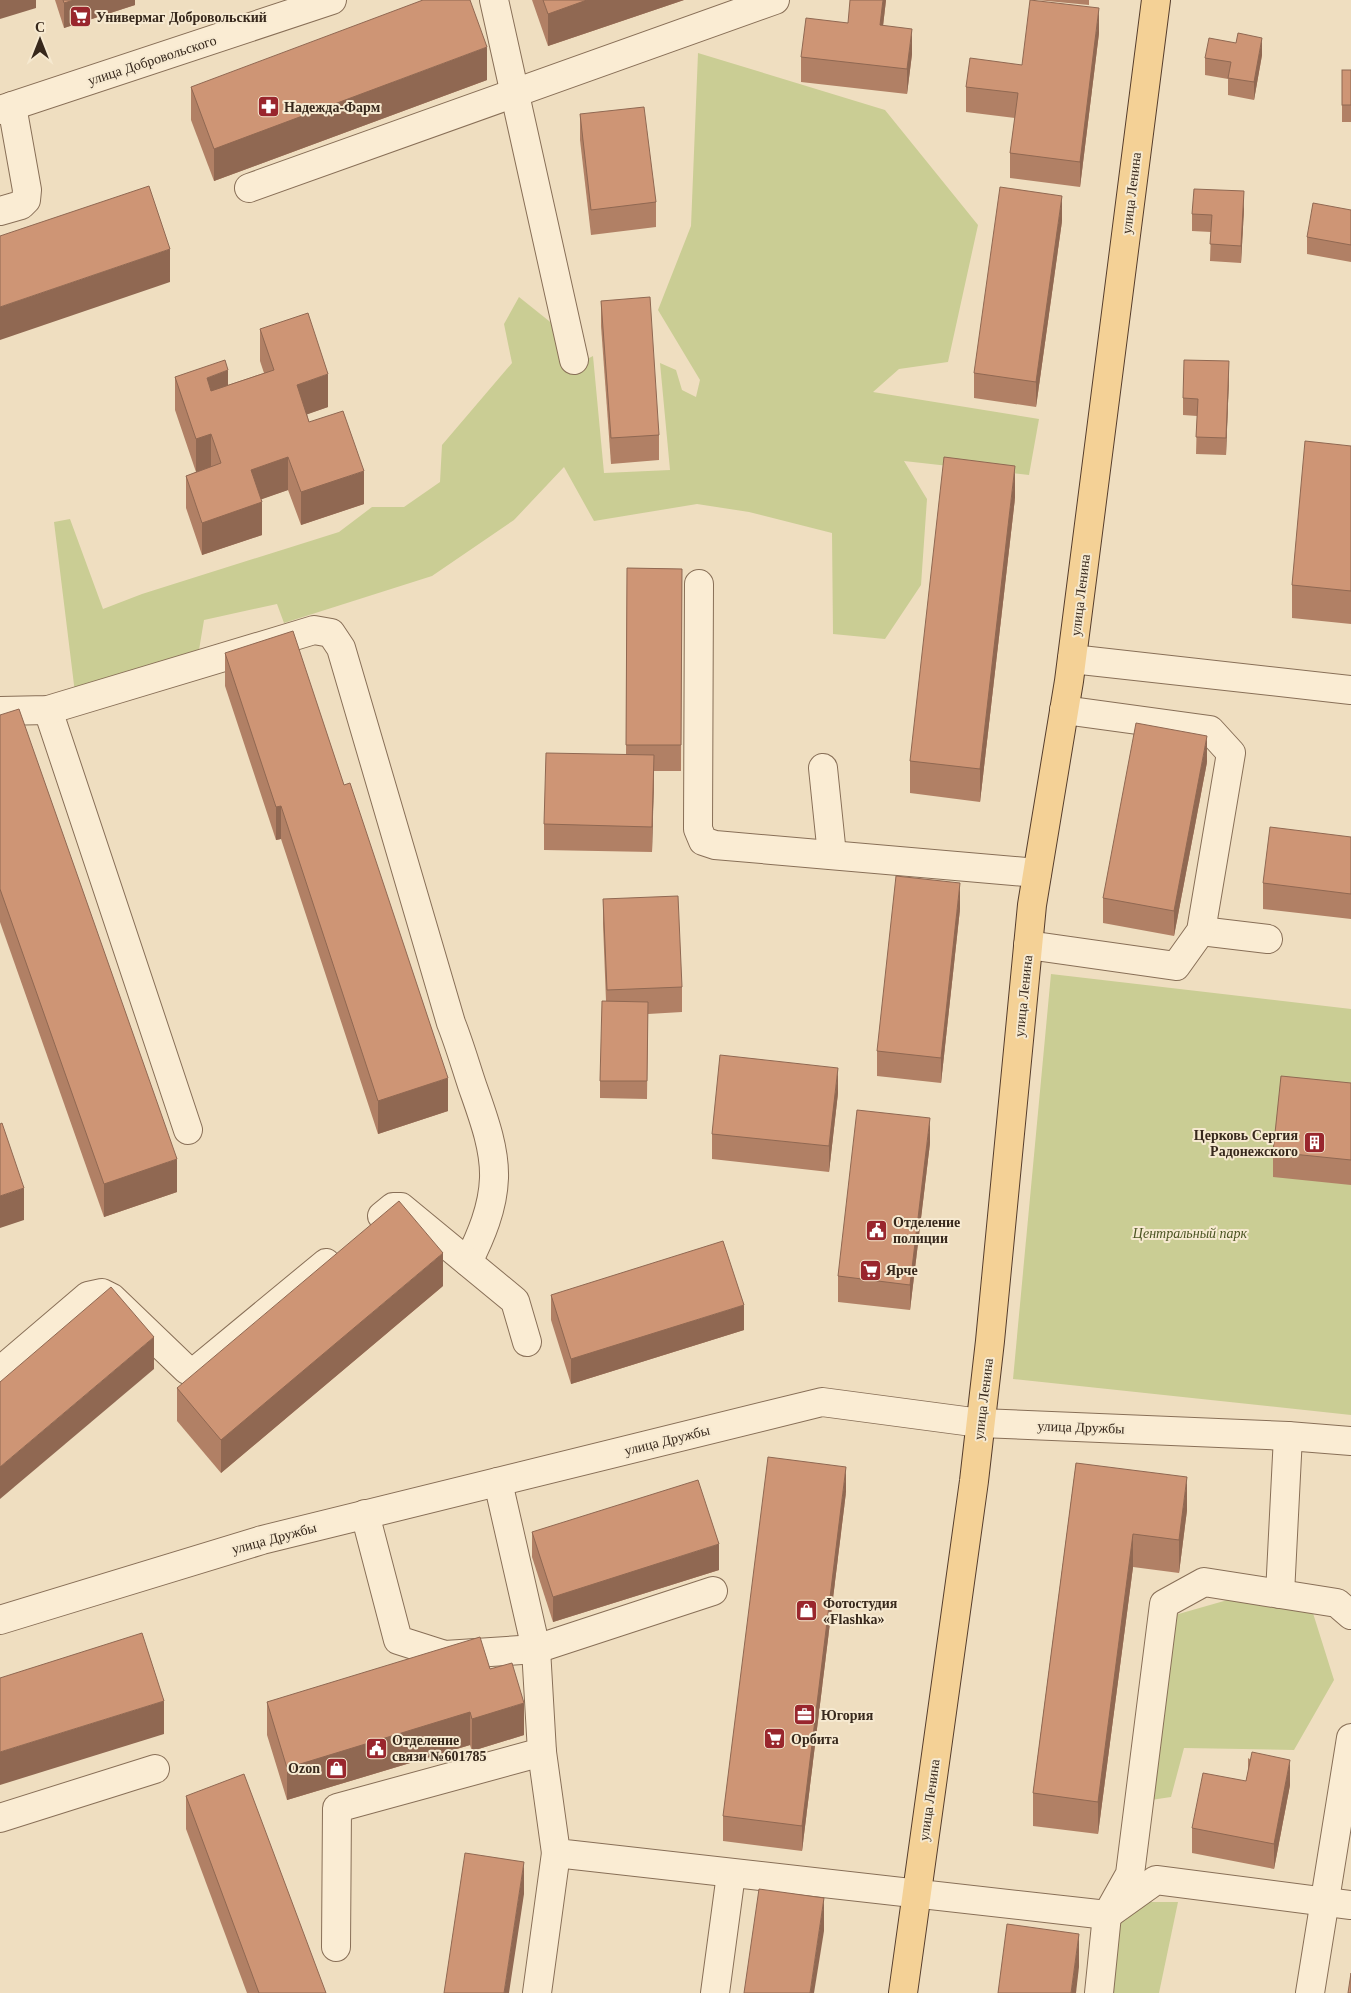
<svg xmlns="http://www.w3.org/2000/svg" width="1351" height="1993" font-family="Georgia,serif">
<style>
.green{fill:#cacd94}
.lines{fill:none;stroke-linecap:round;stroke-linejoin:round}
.minor-casing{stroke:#886f57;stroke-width:30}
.major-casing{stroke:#563d2c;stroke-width:30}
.minor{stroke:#faecd3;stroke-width:28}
.major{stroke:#f4d196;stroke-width:28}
.wall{fill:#b18065}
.shaded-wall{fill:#906852}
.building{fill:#ce9575;stroke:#906852}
.labels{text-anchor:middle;stroke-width:4;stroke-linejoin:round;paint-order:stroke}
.poi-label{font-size:14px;font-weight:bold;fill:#37281c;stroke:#f6e9d0;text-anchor:start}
.street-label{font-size:14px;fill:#37281c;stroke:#f6e9d0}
.park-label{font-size:14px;font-style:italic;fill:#4b5422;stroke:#f6e9d0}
</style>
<rect width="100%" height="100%" fill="#efdec0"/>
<g class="green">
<path d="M 698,53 L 885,110 L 978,225 L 948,362 L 899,369 L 873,392 L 1039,419 L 1029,475 L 904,461 L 927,499 L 921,585 L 885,639 L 833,634 L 832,533 L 749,512 L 697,504 L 594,521 L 564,467 L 514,520 L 432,576 L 284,623 L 277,604 L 204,620 L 199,650 L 75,693 L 54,522 L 70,519 L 103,609 L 142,594 L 339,532 L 372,507 L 404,507 L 440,482 L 442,445 L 512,363 L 504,324 L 519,297 L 554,325 L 564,371 L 593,356 L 604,473 L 670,470 L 660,363 L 676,370 L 682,390 L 696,397 L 700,380 L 658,310 L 691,226 Z"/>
<path d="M 1051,974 L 1351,1009 L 1351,1415 L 1013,1379 Z"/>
<path d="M 1238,1597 L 1312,1610 L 1334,1680 L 1294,1750 L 1184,1748 L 1171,1797 L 1151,1800 L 1175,1615 Z"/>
<path d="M 1146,1902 L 1178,1902 L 1159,1993 L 1111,1993 L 1118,1922 Z"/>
</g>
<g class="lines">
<defs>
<g id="minor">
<path d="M 494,0 L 574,360"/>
<path d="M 0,110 L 332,0"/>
<path d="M 249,188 L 775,0"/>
<path d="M 0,211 L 21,205 L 26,200 L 27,190 L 12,106"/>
<path d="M 699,584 L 698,829 L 703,841 L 715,845 L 1037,873"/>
<path d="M 1072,659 L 1351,690"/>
<path d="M 48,710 L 188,1130"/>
<path d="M 0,711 L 48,710 L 314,630 L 331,633 L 341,648 L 451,1023 C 459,1043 465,1064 472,1085 C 482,1114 495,1147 494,1178 C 493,1208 481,1236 468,1262"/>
<path d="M 823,768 L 832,855"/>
<path d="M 1201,931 L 1268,939"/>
<path d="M 1028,945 L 1176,966 L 1201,931 L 1231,753 L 1210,730 L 1064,710"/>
<path d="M 382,1216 L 393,1207 L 401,1207 L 515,1301 L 527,1342"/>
<path d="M 0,1371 L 88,1296 L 102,1293 L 112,1298 L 187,1370 L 194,1372 L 326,1263"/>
<path d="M 365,1514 L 398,1640 L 445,1655 L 536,1649 L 713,1591"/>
<path d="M 1280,1594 L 1288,1436"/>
<path d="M 0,1620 L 262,1540 L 822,1402 L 980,1423 L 1288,1436 L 1351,1441"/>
<path d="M 542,1752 L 556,1853 L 1107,1915 L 1156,1880 L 1351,1905"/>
<path d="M 0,1818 L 155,1769"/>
<path d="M 336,1947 L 337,1808 L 542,1752 L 536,1649 L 498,1482"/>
<path d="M 537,1993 L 556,1853"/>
<path d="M 715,1993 L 731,1874"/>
<path d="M 1099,1993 L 1107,1915 L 1130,1874 L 1164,1604 L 1204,1582 L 1337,1603 L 1351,1615"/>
<path d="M 1310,1993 L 1351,1738"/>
</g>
<path id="major" d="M 903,1993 L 974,1481 L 990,1341 L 1032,905 L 1069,681 L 1156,0"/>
</defs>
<use href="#minor" class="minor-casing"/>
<use href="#major" class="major-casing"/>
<use href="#minor" class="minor"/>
<use href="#major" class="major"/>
</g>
<g class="wall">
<path d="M 55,0 L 135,0 L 135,5 L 64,28 Z"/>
<path d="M 532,0 L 684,0 L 548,46 Z"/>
<path d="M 886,0 L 883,26 L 912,54 L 907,94 L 801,82 L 801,57 L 848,23 Z"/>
<path d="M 1037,0 L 1089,0 L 1089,5 Z"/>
<path d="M 1099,33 L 1080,187 L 1010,178 L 1010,153 L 1015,118 L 966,112 L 966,87 L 1022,65 Z"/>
<path d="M 1262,55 L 1254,100 L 1228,95 L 1228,79 L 1205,75 L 1205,58 Z"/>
<rect x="1342" y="70" width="9" height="52"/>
<path d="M 487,80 L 214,181 L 191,120 L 191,87 Z"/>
<path d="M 580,114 L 656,202 L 656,227 L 591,235 L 580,140 Z"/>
<path d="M 1244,209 L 1241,263 L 1210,261 L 1211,232 L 1192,231 L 1192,214 Z"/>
<path d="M 1351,210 L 1351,262 L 1307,254 L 1307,237 Z"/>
<path d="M 1062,221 L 1036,407 L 974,398 L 974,373 Z"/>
<path d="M 601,301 L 659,435 L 659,460 L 611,464 L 601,326 Z"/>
<path d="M 260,329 L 328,407 L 307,414 L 309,422 L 364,504 L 301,525 L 288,490 L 261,499 L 262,535 L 202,555 L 186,508 L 186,476 L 196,472 L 175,410 L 175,377 L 228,385 L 264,373 L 260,361 Z"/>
<path d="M 1229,378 L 1226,455 L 1196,454 L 1197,416 L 1183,415 L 1183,398 Z"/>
<path d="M 1351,446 L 1351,624 L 1292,618 L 1292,585 Z"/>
<path d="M 1015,498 L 980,802 L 910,793 L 910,761 Z"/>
<path d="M 627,568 L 682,569 L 681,771 L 654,771 L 652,852 L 544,850 L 544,824 L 626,755 Z"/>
<path d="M 225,653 L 448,1111 L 378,1134 L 281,839 L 276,840 L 225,686 Z"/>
<path d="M 0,715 L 177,1192 L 104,1217 L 0,922 Z"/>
<path d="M 1207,762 L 1174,936 L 1103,923 L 1103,898 Z"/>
<path d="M 1351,837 L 1351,919 L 1263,909 L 1263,883 Z"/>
<path d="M 603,899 L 682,987 L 682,1012 L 648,1014 L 647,1099 L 600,1098 L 600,1081 L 606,1001 L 603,924 Z"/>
<path d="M 960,909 L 941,1083 L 877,1076 L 877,1051 Z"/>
<path d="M 1351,1083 L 1351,1185 L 1273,1177 L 1273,1152 Z"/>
<path d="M 838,1093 L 829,1172 L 712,1159 L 712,1134 Z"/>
<path d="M 930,1143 L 910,1310 L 838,1302 L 838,1276 Z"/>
<path d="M 443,1286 L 221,1473 L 177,1421 L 177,1388 Z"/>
<path d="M 551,1295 L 744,1330 L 571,1384 L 551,1320 Z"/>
<path d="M 1076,1463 L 1187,1510 L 1179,1573 L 1133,1567 L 1098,1834 L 1033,1826 L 1033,1793 Z"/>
<path d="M 846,1492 L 802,1851 L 723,1841 L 723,1816 Z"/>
<path d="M 532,1532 L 719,1570 L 553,1622 L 532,1557 Z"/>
<path d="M 490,1669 L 524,1735 L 472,1751 L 470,1745 L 287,1800 L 267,1735 L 267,1702 Z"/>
<path d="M 1248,1758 L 1290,1785 L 1274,1869 L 1192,1853 L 1192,1828 L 1246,1781 L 1248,1772 Z"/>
<path d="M 186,1796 L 326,1993 L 247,1993 L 186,1829 Z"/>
</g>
<g class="shaded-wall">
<path d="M 0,0 L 36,0 L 36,8 L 0,19 Z"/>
<path d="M 74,0 L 135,0 L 135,5 L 64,28 L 64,3 Z"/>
<path d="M 587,0 L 684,0 L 548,46 L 548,14 Z"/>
<path d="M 883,0 L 886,0 L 880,51 L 880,25 Z"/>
<path d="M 1099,8 L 1099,33 L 1080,187 L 1080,162 Z"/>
<path d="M 912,29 L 912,54 L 907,94 L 907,69 Z"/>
<path d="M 1262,38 L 1262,55 L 1254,100 L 1254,82 Z"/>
<path d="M 487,47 L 487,80 L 214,181 L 214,149 Z"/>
<path d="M 1244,191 L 1244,209 L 1241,263 L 1241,246 Z"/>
<path d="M 1062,196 L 1062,221 L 1036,407 L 1036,382 Z"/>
<path d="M 170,249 L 170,282 L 0,340 L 0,307 Z"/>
<path d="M 1229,361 L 1229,378 L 1226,455 L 1226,438 Z"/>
<path d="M 228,370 L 228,403 L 207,410 L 207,378 Z"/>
<path d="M 328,374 L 328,407 L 297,418 L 297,385 Z"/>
<path d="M 211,434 L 211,467 L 196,472 L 196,439 Z"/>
<path d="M 288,457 L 288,490 L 251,503 L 251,470 Z"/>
<path d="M 1015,466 L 1015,498 L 980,802 L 980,769 Z"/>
<path d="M 364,471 L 364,504 L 301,525 L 301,492 Z"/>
<path d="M 262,502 L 262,535 L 202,555 L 202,523 Z"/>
<path d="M 1207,736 L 1207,762 L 1174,936 L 1174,911 Z"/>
<path d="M 654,755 L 654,781 L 652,852 L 652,827 Z"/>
<path d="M 281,806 L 281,839 L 276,840 L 276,807 Z"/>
<path d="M 960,883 L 960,909 L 941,1083 L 941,1058 Z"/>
<path d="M 838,1068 L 838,1093 L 829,1172 L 829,1146 Z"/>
<path d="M 448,1078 L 448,1111 L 378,1134 L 378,1101 Z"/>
<path d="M 930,1118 L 930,1143 L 910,1310 L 910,1285 Z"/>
<path d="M 177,1159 L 177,1192 L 104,1217 L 104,1184 Z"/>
<path d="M 24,1188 L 24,1220 L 0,1228 L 0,1196 Z"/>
<path d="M 443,1253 L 443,1286 L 221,1473 L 221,1440 Z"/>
<path d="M 744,1305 L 744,1330 L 571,1384 L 571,1359 Z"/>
<path d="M 154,1337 L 154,1369 L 0,1499 L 0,1467 Z"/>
<path d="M 846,1467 L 846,1492 L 802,1851 L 802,1826 Z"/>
<path d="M 1187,1477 L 1187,1510 L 1179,1573 L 1179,1540 Z"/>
<path d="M 1133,1534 L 1133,1567 L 1098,1834 L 1098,1802 Z"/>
<path d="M 719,1544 L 719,1570 L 553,1622 L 553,1597 Z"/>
<path d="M 164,1701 L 164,1734 L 0,1785 L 0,1752 Z"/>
<path d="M 524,1703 L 524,1735 L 472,1751 L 472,1719 Z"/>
<path d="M 470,1712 L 470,1745 L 287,1800 L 287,1768 Z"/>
<path d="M 1290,1760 L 1290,1785 L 1274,1869 L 1274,1844 Z"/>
<path d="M 524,1862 L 524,1894 L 509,1993 L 504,1993 Z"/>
<path d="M 824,1898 L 824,1931 L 814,1993 L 810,1993 Z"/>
<path d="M 1079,1934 L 1079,1967 L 1076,1993 L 1071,1993 Z"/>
</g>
<g class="building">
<path d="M 63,0 L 74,0 L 64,3 Z"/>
<path d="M 423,0 L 470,0 L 487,47 L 214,149 L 191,87 Z"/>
<path d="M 543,0 L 587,0 L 548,14 Z"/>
<path d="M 850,0 L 883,0 L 880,25 L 912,29 L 907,69 L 801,57 L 806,18 L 848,23 Z"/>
<path d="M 1030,0 L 1099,8 L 1080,162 L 1010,153 L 1018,93 L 966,87 L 970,58 L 1022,65 Z"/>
<path d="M 1238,33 L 1262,38 L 1254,82 L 1228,78 L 1231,62 L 1205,58 L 1209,38 L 1236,43 Z"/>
<rect x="1342" y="70" width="9" height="35"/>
<path d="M 644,107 L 656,202 L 591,210 L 580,114 Z"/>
<path d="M 149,186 L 170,249 L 0,307 L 0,236 Z"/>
<path d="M 1000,187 L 1062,196 L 1036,382 L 974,373 Z"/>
<path d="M 1194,189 L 1244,191 L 1241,246 L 1210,244 L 1212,215 L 1192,214 Z"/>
<path d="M 1313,203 L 1351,210 L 1351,245 L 1307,237 Z"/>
<path d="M 650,297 L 659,435 L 611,438 L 601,301 Z"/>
<path d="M 308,313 L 328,374 L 297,385 L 309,422 L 343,411 L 364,471 L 301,492 L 288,457 L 251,470 L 262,502 L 202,523 L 186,476 L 221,463 L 211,434 L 196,439 L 175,377 L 225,360 L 228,370 L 207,378 L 211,391 L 274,370 L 260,329 Z"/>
<path d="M 1184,360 L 1229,361 L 1226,438 L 1196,437 L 1198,399 L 1183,398 Z"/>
<path d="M 1305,441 L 1351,446 L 1351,591 L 1292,585 Z"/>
<path d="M 944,457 L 1015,466 L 980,769 L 910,761 Z"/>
<path d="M 627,568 L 682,569 L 681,745 L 626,745 Z"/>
<path d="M 293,631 L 344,785 L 350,783 L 448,1078 L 378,1101 L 281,806 L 276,807 L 225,653 Z"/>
<path d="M 19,709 L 177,1159 L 104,1184 L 0,889 L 0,715 Z"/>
<path d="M 1136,723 L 1207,736 L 1174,911 L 1103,898 Z"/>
<path d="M 546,753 L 654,755 L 652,827 L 544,824 Z"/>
<path d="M 1270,827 L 1351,837 L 1351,894 L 1263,883 Z"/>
<path d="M 896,876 L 960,883 L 941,1058 L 877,1051 Z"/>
<path d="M 678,896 L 682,987 L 607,990 L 603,899 Z"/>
<path d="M 602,1001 L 648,1002 L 647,1081 L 600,1081 Z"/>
<path d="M 720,1055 L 838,1068 L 829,1146 L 712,1134 Z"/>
<path d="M 1281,1076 L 1351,1083 L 1351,1160 L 1273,1152 Z"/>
<path d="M 857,1110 L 930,1118 L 910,1285 L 838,1276 Z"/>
<path d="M 2,1123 L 24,1188 L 0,1196 L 0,1124 Z"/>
<path d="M 399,1201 L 443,1253 L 221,1440 L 177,1388 Z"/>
<path d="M 723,1241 L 744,1305 L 571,1359 L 551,1295 Z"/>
<path d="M 111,1287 L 154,1337 L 0,1467 L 0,1382 Z"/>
<path d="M 768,1457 L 846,1467 L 802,1826 L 723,1816 Z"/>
<path d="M 1076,1463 L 1187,1477 L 1179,1540 L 1133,1534 L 1098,1802 L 1033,1793 Z"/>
<path d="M 698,1480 L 719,1544 L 553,1597 L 532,1532 Z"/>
<path d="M 142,1633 L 164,1701 L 0,1752 L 0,1678 Z"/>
<path d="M 480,1637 L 490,1669 L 512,1663 L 524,1703 L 472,1719 L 470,1712 L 287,1768 L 267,1702 Z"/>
<path d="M 1252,1752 L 1290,1760 L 1274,1844 L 1192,1828 L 1203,1773 L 1246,1781 Z"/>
<path d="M 244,1774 L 326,1993 L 259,1993 L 186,1796 Z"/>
<path d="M 465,1853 L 524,1862 L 504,1993 L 444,1993 Z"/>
<path d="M 759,1889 L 824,1898 L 810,1993 L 744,1993 Z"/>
<path d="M 1007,1924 L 1079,1934 L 1071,1993 L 998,1993 Z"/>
<path d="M 1351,1973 L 1351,1993 L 1348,1993 Z"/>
</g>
<defs>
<symbol id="supermarket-square" viewBox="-11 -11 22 22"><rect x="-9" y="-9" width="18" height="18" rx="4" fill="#99262d" stroke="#f6e9d0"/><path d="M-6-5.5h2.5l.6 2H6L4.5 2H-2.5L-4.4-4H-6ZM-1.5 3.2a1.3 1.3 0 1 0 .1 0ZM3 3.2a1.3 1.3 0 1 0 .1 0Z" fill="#fff"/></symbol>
<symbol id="pharmacy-square" viewBox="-11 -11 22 22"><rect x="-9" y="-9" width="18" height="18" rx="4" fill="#99262d" stroke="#f6e9d0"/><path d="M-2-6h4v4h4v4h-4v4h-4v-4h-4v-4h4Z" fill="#fff"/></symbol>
<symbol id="building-square" viewBox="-11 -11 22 22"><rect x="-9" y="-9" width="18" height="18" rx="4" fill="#99262d" stroke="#f6e9d0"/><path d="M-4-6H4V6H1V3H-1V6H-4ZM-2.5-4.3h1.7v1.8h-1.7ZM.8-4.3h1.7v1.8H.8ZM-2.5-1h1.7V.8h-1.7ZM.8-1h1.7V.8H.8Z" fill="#fff"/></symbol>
<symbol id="civic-square" viewBox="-11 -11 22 22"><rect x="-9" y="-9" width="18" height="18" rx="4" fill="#99262d" stroke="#f6e9d0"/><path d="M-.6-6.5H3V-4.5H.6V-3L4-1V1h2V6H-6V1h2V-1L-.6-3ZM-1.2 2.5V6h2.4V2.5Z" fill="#fff"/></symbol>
<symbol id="shop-square" viewBox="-11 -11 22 22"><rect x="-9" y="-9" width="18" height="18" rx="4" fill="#99262d" stroke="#f6e9d0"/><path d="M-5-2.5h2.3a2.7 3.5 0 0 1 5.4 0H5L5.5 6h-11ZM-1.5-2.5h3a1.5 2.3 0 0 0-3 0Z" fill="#fff"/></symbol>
<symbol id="office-square" viewBox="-11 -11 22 22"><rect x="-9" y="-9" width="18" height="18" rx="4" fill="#99262d" stroke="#f6e9d0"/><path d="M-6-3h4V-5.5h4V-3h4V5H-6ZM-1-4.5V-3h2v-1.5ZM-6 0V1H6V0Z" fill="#fff"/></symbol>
</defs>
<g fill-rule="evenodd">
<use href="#supermarket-square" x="68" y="4" width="25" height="25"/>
<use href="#pharmacy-square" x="256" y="94" width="25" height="25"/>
<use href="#building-square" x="1302" y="1130" width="25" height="25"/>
<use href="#civic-square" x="864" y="1218" width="25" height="25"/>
<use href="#supermarket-square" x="858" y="1258" width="25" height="25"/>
<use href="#shop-square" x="794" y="1598" width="25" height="25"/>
<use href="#office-square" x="792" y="1702" width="25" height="25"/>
<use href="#supermarket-square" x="762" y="1726" width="25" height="25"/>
<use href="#civic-square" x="364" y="1736" width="25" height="25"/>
<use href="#shop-square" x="324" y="1756" width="25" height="25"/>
</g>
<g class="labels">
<g class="poi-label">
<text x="96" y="22">Универмаг Добровольский</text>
<text x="284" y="112">Надежда-Фарм</text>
<text x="1298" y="1140" text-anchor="end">Церковь Сергия<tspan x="1298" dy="16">Радонежского</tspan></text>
<text x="893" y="1227">Отделение<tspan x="893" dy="16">полиции</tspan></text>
<text x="886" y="1275">Ярче</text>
<text x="823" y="1608">Фотостудия<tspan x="823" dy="16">«Flashka»</tspan></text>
<text x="821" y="1720">Югория</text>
<text x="791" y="1744">Орбита</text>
<text x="392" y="1745">Отделение<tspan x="392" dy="16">связи №601785</tspan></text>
<text x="320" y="1773" text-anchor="end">Ozon</text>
</g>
<g class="street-label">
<text transform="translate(152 60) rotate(-18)" y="5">улица Добровольского</text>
<text transform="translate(1131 193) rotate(-83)" y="5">улица Ленина</text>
<text transform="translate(1080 595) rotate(-83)" y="5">улица Ленина</text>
<text transform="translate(1023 996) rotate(-84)" y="5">улица Ленина</text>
<text transform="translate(983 1399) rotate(-83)" y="5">улица Ленина</text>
<text transform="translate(1081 1427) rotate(2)" y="5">улица Дружбы</text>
<text transform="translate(667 1440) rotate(-14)" y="5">улица Дружбы</text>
<text transform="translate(274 1538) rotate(-15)" y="5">улица Дружбы</text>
<text transform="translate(929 1800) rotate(-82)" y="5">улица Ленина</text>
</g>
<g class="park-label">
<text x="1190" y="1238">Центральный парк</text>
</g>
</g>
<g transform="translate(40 40)" stroke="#f6e9d0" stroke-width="4" paint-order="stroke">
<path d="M0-4L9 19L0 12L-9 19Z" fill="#37281c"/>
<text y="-8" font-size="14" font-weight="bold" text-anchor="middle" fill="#37281c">С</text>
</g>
</svg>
